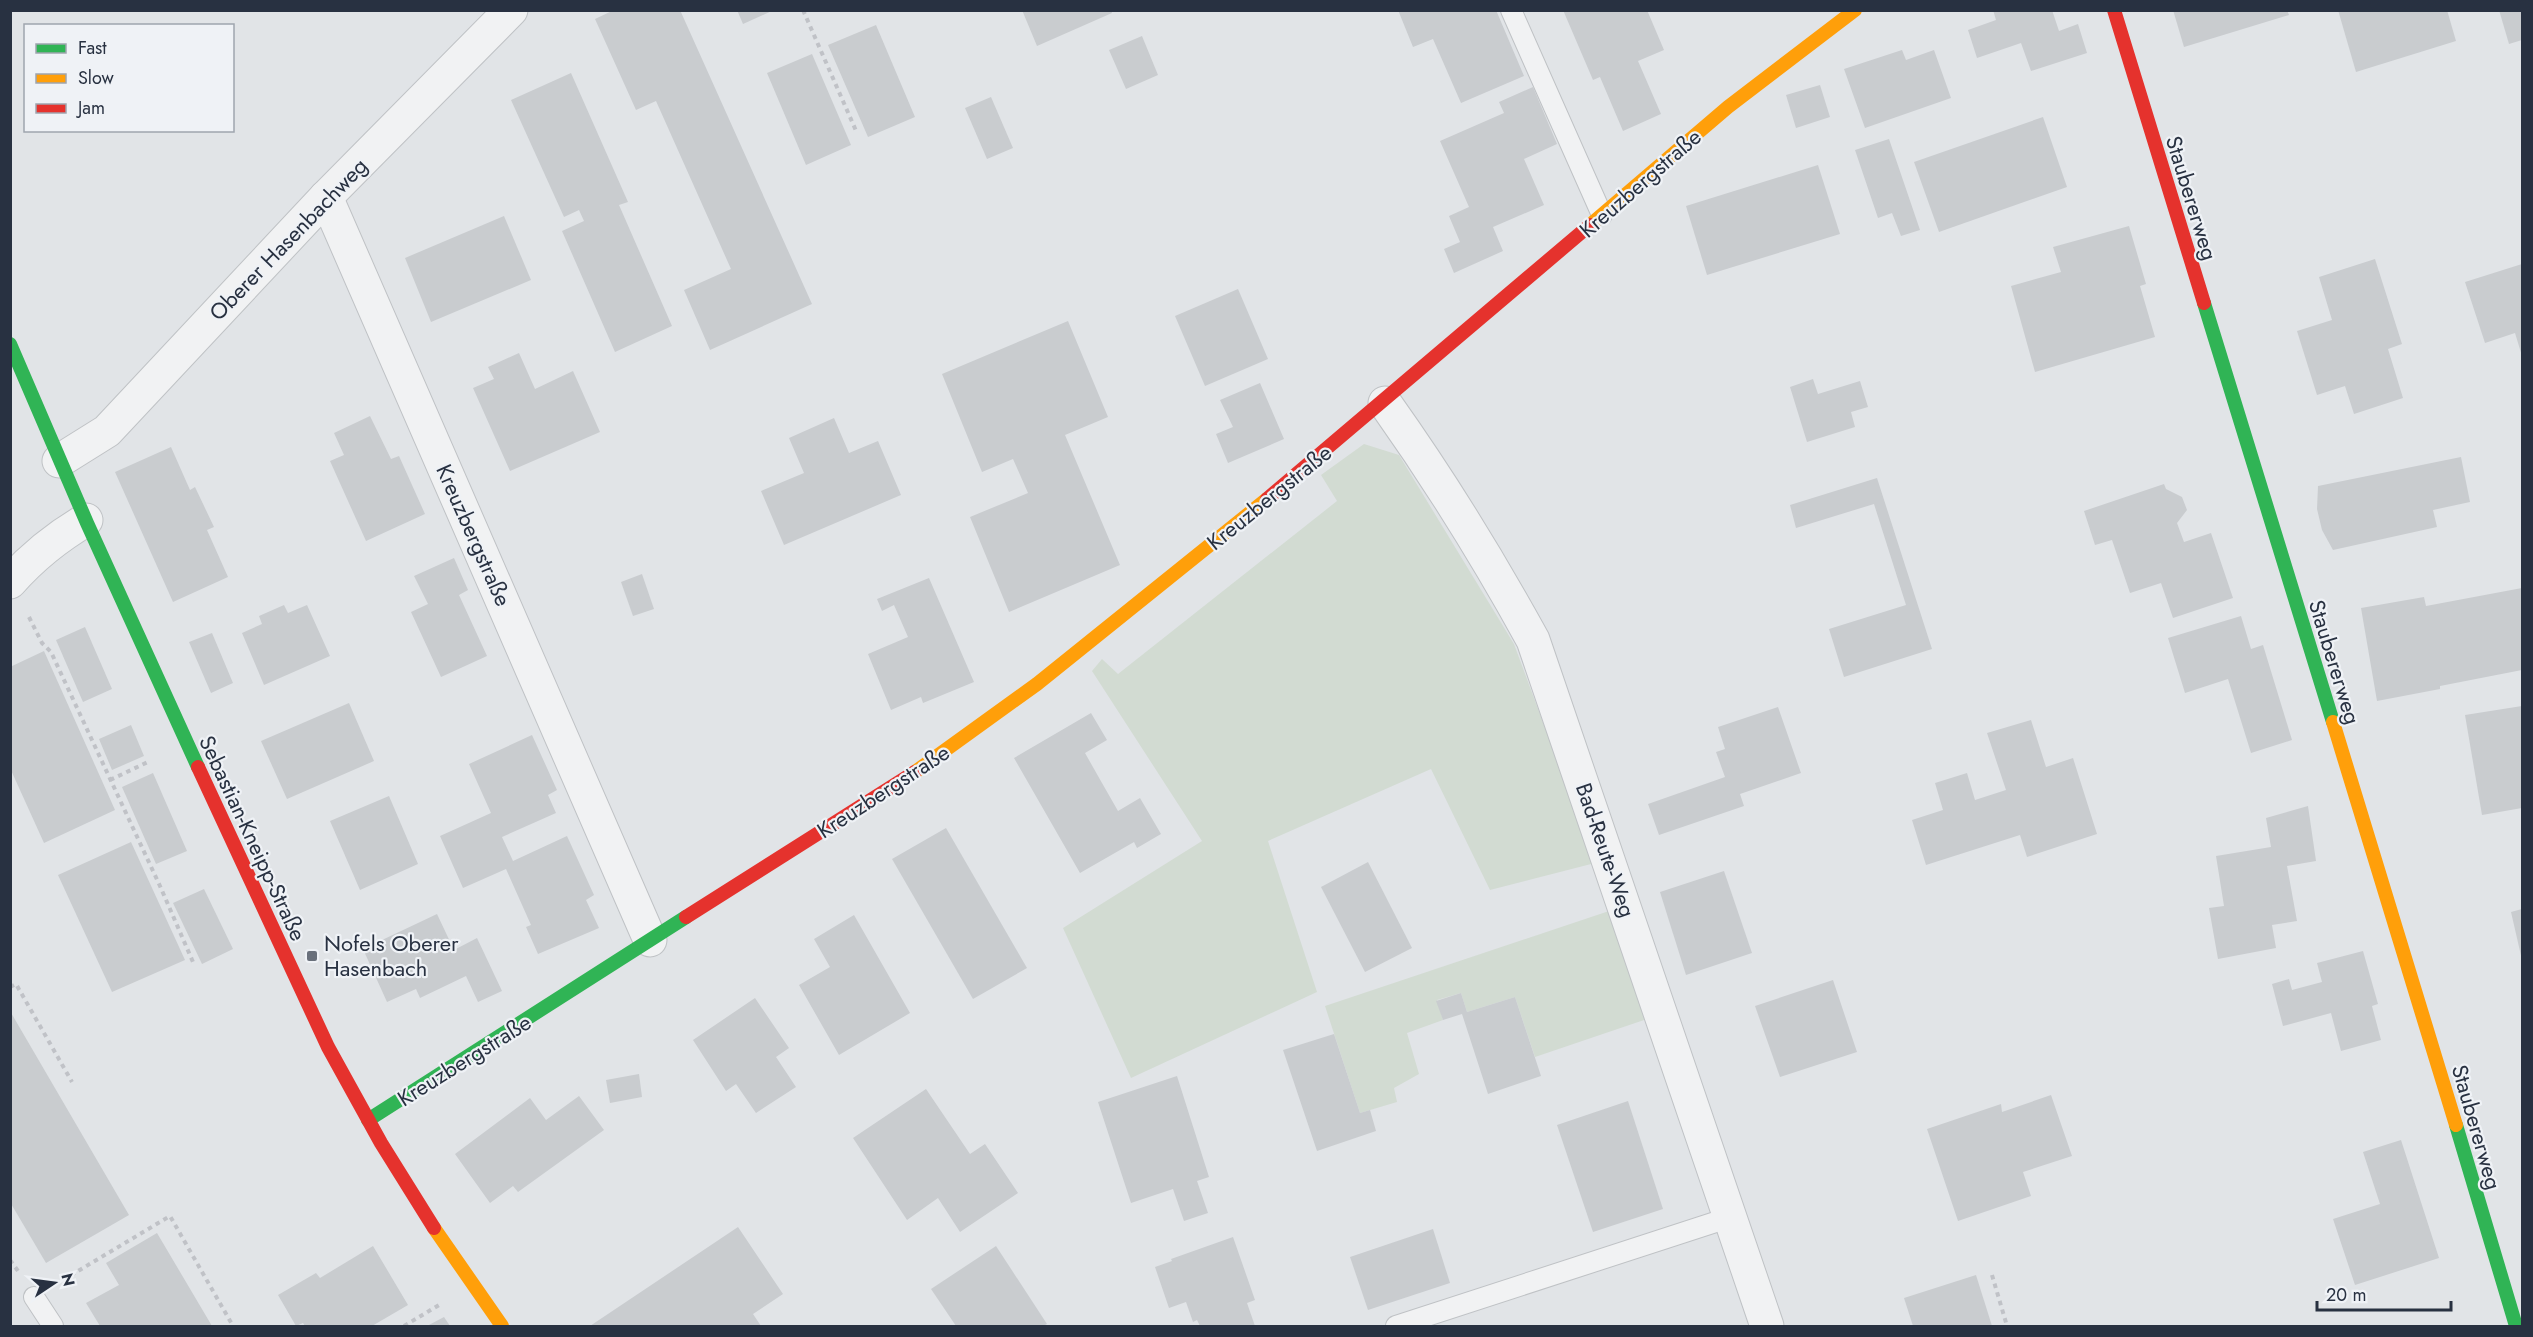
<svg xmlns="http://www.w3.org/2000/svg" width="2533" height="1337" font-family="Jost,sans-serif">
<style>
.green{fill:#d2dbd2}
.building{fill:#c9cccf}
.lines{fill:none;stroke-linecap:round;stroke-linejoin:round}
.lane-casing{stroke:#bfc2c5;stroke-width:22}
.street-casing{stroke:#bfc2c5;stroke-width:35}
.path{stroke:#c0c2c7;stroke-width:4;stroke-dasharray:4.5 4.5;stroke-linecap:butt}
.lane{stroke:#f1f2f3;stroke-width:20}
.street{stroke:#f1f2f3;stroke-width:33}
.fast{stroke:#30b455;stroke-width:14}
.slow{stroke:#ff9f0a;stroke-width:14}
.jam{stroke:#e5322d;stroke-width:14}
.poi-dot{fill:#69707b;stroke:#eff2f6;stroke-width:2}
.labels{text-anchor:middle;stroke-width:4.5;stroke-linejoin:round;paint-order:stroke}
.street-label{font-size:22px;fill:#283141;stroke:#eff2f6}
.poi-label{font-size:22px;fill:#283141;stroke:#eff2f6;text-anchor:start}
</style>
<rect width="100%" height="100%" fill="#e1e4e7"/>
<g class="green">
<path d="M 1364,444 L 1399,455 L 1514,644 L 1595,863 L 1490,890 L 1431,769 L 1268,841 L 1317,992 L 1131,1078 L 1063,928 L 1202,841 L 1092,671 L 1102,659 L 1118,674 L 1337,501 L 1321,475 Z"/>
<path d="M 1615,909 L 1650,1018 L 1535,1057 L 1515,997 L 1467,1012 L 1461,993 L 1437,1000 L 1443,1020 L 1407,1033 L 1419,1074 L 1394,1088 L 1397,1102 L 1360,1113 L 1325,1006 Z"/>
</g>
<g class="building">
<path d="M 614,10 L 680,10 L 812,304 L 710,350 L 684,290 L 731,269 L 656,101 L 636,110 L 595,19 Z"/>
<path d="M 737,10 L 774,10 L 743,24 Z"/>
<path d="M 1022,10 L 1111,10 L 1112,13 L 1037,46 Z"/>
<path d="M 1398,10 L 1496,10 L 1524,76 L 1461,103 L 1433,39 L 1413,47 Z"/>
<path d="M 1563,10 L 1647,10 L 1664,50 L 1638,61 L 1661,114 L 1623,131 L 1600,77 L 1593,80 Z"/>
<path d="M 1993,10 L 2052,10 L 2059,31 L 2078,24 L 2087,53 L 2031,71 L 2021,43 L 1977,58 L 1968,30 L 1996,20 Z"/>
<path d="M 2173,10 L 2287,10 L 2289,15 L 2184,47 Z"/>
<path d="M 2338,10 L 2447,10 L 2456,41 L 2356,72 Z"/>
<path d="M 2499,10 L 2522,10 L 2522,40 L 2509,44 Z"/>
<path d="M 876,25 L 915,117 L 868,137 L 828,45 Z"/>
<path d="M 1142,36 L 1158,75 L 1126,89 L 1109,50 Z"/>
<path d="M 1902,50 L 1906,60 L 1934,50 L 1951,98 L 1865,128 L 1844,69 Z"/>
<path d="M 812,54 L 851,145 L 806,165 L 767,73 Z"/>
<path d="M 571,73 L 628,202 L 619,205 L 672,326 L 615,352 L 562,231 L 584,221 L 579,210 L 564,217 L 511,100 Z"/>
<path d="M 1820,85 L 1830,117 L 1796,128 L 1786,95 Z"/>
<path d="M 1533,87 L 1557,144 L 1524,159 L 1544,205 L 1493,227 L 1503,251 L 1454,273 L 1444,249 L 1460,242 L 1449,216 L 1469,207 L 1440,141 L 1504,113 L 1499,102 Z"/>
<path d="M 991,97 L 1013,148 L 987,159 L 965,108 Z"/>
<path d="M 2043,117 L 2067,187 L 1939,232 L 1914,162 Z"/>
<path d="M 1889,139 L 1920,230 L 1901,236 L 1892,213 L 1878,218 L 1855,150 Z"/>
<path d="M 1818,165 L 1840,234 L 1707,275 L 1686,206 Z"/>
<path d="M 504,216 L 531,280 L 431,322 L 405,258 Z"/>
<path d="M 2129,226 L 2146,284 L 2140,286 L 2155,337 L 2035,372 L 2011,286 L 2061,272 L 2053,247 Z"/>
<path d="M 2375,259 L 2402,344 L 2388,349 L 2403,398 L 2354,414 L 2345,386 L 2317,395 L 2297,331 L 2332,320 L 2319,277 Z"/>
<path d="M 2522,264 L 2522,356 L 2515,333 L 2485,343 L 2465,282 Z"/>
<path d="M 1238,289 L 1268,359 L 1205,386 L 1175,316 Z"/>
<path d="M 1068,321 L 1108,417 L 1065,435 L 1120,565 L 1009,612 L 970,517 L 1028,493 L 1013,459 L 982,472 L 942,374 Z"/>
<path d="M 519,353 L 535,389 L 573,371 L 600,432 L 510,471 L 473,388 L 494,379 L 488,367 Z"/>
<path d="M 1813,379 L 1818,394 L 1860,381 L 1868,407 L 1851,412 L 1855,427 L 1807,442 L 1790,387 Z"/>
<path d="M 1260,383 L 1284,439 L 1228,463 L 1216,434 L 1233,427 L 1220,400 Z"/>
<path d="M 370,416 L 391,459 L 399,456 L 425,514 L 366,541 L 330,461 L 344,455 L 334,433 Z"/>
<path d="M 834,418 L 849,453 L 878,441 L 901,495 L 784,545 L 761,491 L 804,473 L 789,438 Z"/>
<path d="M 171,447 L 190,490 L 195,487 L 214,527 L 207,530 L 228,577 L 173,602 L 115,472 Z"/>
<path d="M 2461,457 L 2470,502 L 2433,510 L 2437,527 L 2333,550 L 2322,530 L 2317,509 L 2318,486 Z"/>
<path d="M 1877,478 L 1932,649 L 1844,677 L 1829,629 L 1906,605 L 1874,504 L 1796,528 L 1790,505 Z"/>
<path d="M 2164,484 L 2166,489 L 2182,497 L 2187,510 L 2177,523 L 2184,542 L 2211,533 L 2233,598 L 2173,618 L 2161,583 L 2130,593 L 2112,540 L 2095,545 L 2084,511 Z"/>
<path d="M 454,558 L 468,590 L 459,595 L 487,656 L 441,677 L 411,612 L 428,604 L 414,576 Z"/>
<path d="M 642,574 L 654,609 L 633,616 L 621,582 Z"/>
<path d="M 929,578 L 974,682 L 923,703 L 921,697 L 891,710 L 868,654 L 908,637 L 894,605 L 882,611 L 877,599 Z"/>
<path d="M 2522,588 L 2522,670 L 2440,686 L 2440,689 L 2377,701 L 2361,608 L 2424,597 L 2426,606 Z"/>
<path d="M 284,605 L 288,613 L 307,605 L 330,656 L 264,685 L 242,633 L 262,624 L 259,616 Z"/>
<path d="M 2241,616 L 2251,649 L 2263,645 L 2292,740 L 2251,753 L 2228,679 L 2185,693 L 2168,638 Z"/>
<path d="M 85,627 L 112,689 L 83,702 L 56,640 Z"/>
<path d="M 212,633 L 233,683 L 211,693 L 189,642 Z"/>
<path d="M 44,651 L 115,810 L 44,843 L 10,768 L 10,667 Z"/>
<path d="M 349,703 L 374,761 L 287,799 L 261,741 Z"/>
<path d="M 2522,706 L 2522,808 L 2482,815 L 2465,715 Z"/>
<path d="M 1778,707 L 1801,773 L 1740,794 L 1744,806 L 1659,835 L 1648,804 L 1725,777 L 1716,752 L 1725,749 L 1718,727 Z"/>
<path d="M 1091,713 L 1107,740 L 1085,753 L 1102,783 L 1118,811 L 1140,798 L 1161,834 L 1137,848 L 1134,842 L 1080,873 L 1014,758 Z"/>
<path d="M 2031,720 L 2046,767 L 2073,758 L 2097,834 L 2027,857 L 2020,835 L 1926,865 L 1912,820 L 1943,810 L 1935,783 L 1967,773 L 1975,800 L 2006,790 L 1987,733 Z"/>
<path d="M 131,725 L 144,756 L 112,770 L 99,739 Z"/>
<path d="M 532,735 L 557,790 L 548,795 L 556,813 L 502,837 L 513,861 L 567,836 L 594,895 L 586,900 L 599,928 L 538,954 L 526,927 L 531,925 L 506,869 L 463,888 L 440,836 L 491,813 L 469,764 Z"/>
<path d="M 153,773 L 187,851 L 156,864 L 122,787 Z"/>
<path d="M 389,796 L 418,864 L 360,890 L 330,821 Z"/>
<path d="M 2308,806 L 2316,861 L 2287,866 L 2297,921 L 2272,925 L 2276,948 L 2218,959 L 2209,908 L 2224,906 L 2216,856 L 2271,847 L 2266,818 Z"/>
<path d="M 946,828 L 1027,968 L 973,999 L 892,859 Z"/>
<path d="M 131,842 L 185,960 L 112,992 L 58,875 Z"/>
<path d="M 1368,862 L 1412,948 L 1365,972 L 1321,887 Z"/>
<path d="M 1724,871 L 1752,953 L 1686,975 L 1660,892 Z"/>
<path d="M 204,889 L 233,949 L 202,964 L 173,903 Z"/>
<path d="M 2522,909 L 2522,960 L 2511,912 Z"/>
<path d="M 437,914 L 454,950 L 477,938 L 502,991 L 478,1002 L 466,976 L 420,998 L 416,989 L 387,1002 L 363,949 Z"/>
<path d="M 854,915 L 910,1013 L 839,1055 L 799,985 L 830,967 L 814,939 Z"/>
<path d="M 2363,951 L 2378,1004 L 2372,1006 L 2381,1040 L 2341,1051 L 2331,1013 L 2283,1026 L 2272,984 L 2289,979 L 2292,990 L 2322,982 L 2317,963 Z"/>
<path d="M 1833,980 L 1857,1052 L 1780,1077 L 1755,1006 Z"/>
<path d="M 1461,993 L 1467,1012 L 1515,997 L 1541,1076 L 1488,1094 L 1462,1014 L 1443,1020 L 1436,1001 Z"/>
<path d="M 755,998 L 789,1048 L 776,1057 L 796,1087 L 756,1113 L 736,1084 L 726,1091 L 693,1040 Z"/>
<path d="M 10,1011 L 129,1215 L 46,1263 L 10,1202 Z"/>
<path d="M 1334,1034 L 1360,1113 L 1370,1110 L 1376,1131 L 1317,1151 L 1283,1050 Z"/>
<path d="M 639,1074 L 642,1097 L 610,1103 L 606,1080 Z"/>
<path d="M 1177,1076 L 1209,1177 L 1197,1181 L 1208,1213 L 1184,1221 L 1173,1189 L 1131,1203 L 1098,1102 Z"/>
<path d="M 926,1089 L 970,1154 L 985,1144 L 1018,1193 L 960,1232 L 938,1198 L 907,1220 L 853,1138 Z"/>
<path d="M 2051,1095 L 2072,1156 L 2023,1172 L 2031,1196 L 1958,1221 L 1927,1129 L 2001,1104 L 2002,1112 Z"/>
<path d="M 579,1096 L 604,1130 L 518,1192 L 513,1186 L 490,1203 L 455,1154 L 530,1098 L 546,1120 Z"/>
<path d="M 1628,1101 L 1663,1209 L 1593,1232 L 1557,1125 Z"/>
<path d="M 2401,1140 L 2439,1258 L 2355,1285 L 2333,1219 L 2380,1204 L 2363,1152 Z"/>
<path d="M 738,1227 L 783,1294 L 753,1314 L 761,1326 L 590,1326 Z"/>
<path d="M 1433,1229 L 1450,1283 L 1368,1310 L 1350,1257 Z"/>
<path d="M 157,1233 L 212,1326 L 100,1326 L 86,1303 L 119,1285 L 106,1263 Z"/>
<path d="M 1233,1237 L 1255,1300 L 1247,1303 L 1255,1326 L 1200,1326 L 1197,1320 L 1193,1322 L 1186,1302 L 1169,1308 L 1155,1267 L 1172,1261 L 1171,1259 Z"/>
<path d="M 373,1246 L 408,1305 L 372,1326 L 305,1326 L 303,1323 L 296,1326 L 278,1295 L 316,1273 L 320,1278 Z"/>
<path d="M 996,1246 L 1047,1324 L 1043,1326 L 956,1326 L 931,1289 Z"/>
<path d="M 1976,1275 L 1992,1326 L 1913,1326 L 1904,1298 Z"/>
<path d="M 444,1317 L 450,1326 L 427,1326 Z"/>
</g>
<g class="lines">
<defs>
<g id="lane">
<path d="M 1511,10 L 1602,215"/>
<path d="M 34,1297 L 53,1326"/>
<path d="M 1396,1326 L 1731,1217"/>
</g>
<g id="street">
<path d="M 326,197 L 650,940"/>
<path d="M 1385,403 C 1439,479 1488,558 1533,640 L 1767,1326"/>
<path d="M 59,461 L 107,431 L 326,197 L 511,10"/>
<path d="M 10,582 C 33,556 57,537 86,520"/>
</g>
</defs>
<use href="#lane" class="lane-casing"/>
<use href="#street" class="street-casing"/>
<g class="path">
<path d="M 803,10 L 857,133"/>
<path d="M 29,617 L 42,643 L 51,652 L 160,886 L 193,962"/>
<path d="M 110,780 L 150,761"/>
<path d="M 10,987 L 16,984 L 72,1082"/>
<path d="M 10,1260 L 18,1271"/>
<path d="M 1992,1275 L 2007,1326"/>
<path d="M 63,1280 L 170,1216 L 233,1326"/>
<path d="M 404,1326 L 439,1305"/>
</g>
<use href="#lane" class="lane"/>
<use href="#street" class="street"/>
<g class="fast">
<path d="M 2204,303 L 2333,722"/>
<path d="M 10,344 L 87,523 L 198,767"/>
<path d="M 368,1120 L 686,917"/>
<path d="M 2456,1125 L 2516,1326"/>
</g>
<g class="slow">
<path d="M 1590,225 L 1728,107 L 1855,10"/>
<path d="M 2333,722 L 2456,1125"/>
<path d="M 915,772 L 1037,684 L 1267,499"/>
<path d="M 434,1228 L 502,1326"/>
</g>
<g class="jam">
<path d="M 2114,10 L 2204,303"/>
<path d="M 1267,499 L 1590,225"/>
<path d="M 198,767 L 328,1047 L 381,1143 L 434,1228"/>
<path d="M 686,917 L 915,772"/>
</g>
</g>
<rect class="poi-dot" x="306" y="950" width="12" height="12" rx="3"/>
<g class="labels">
<g class="street-label">
<text transform="translate(1640 183) rotate(-41)" y="8">Kreuzbergstraße</text>
<text transform="translate(2192 198) rotate(73)" y="8">Staubererweg</text>
<text transform="translate(288 239) rotate(-46)" y="8">Oberer Hasenbachweg</text>
<text transform="translate(1269 497) rotate(-39)" y="8">Kreuzbergstraße</text>
<text transform="translate(474 535) rotate(66)" y="8">Kreuzbergstraße</text>
<text transform="translate(2335 662) rotate(73)" y="8">Staubererweg</text>
<text transform="translate(883 791) rotate(-33)" y="8">Kreuzbergstraße</text>
<text transform="translate(253 838) rotate(65)" y="8">Sebastian-Kneipp-Straße</text>
<text transform="translate(1606 850) rotate(71)" y="8">Bad-Reute-Weg</text>
<text transform="translate(464 1060) rotate(-32)" y="8">Kreuzbergstraße</text>
<text transform="translate(2477 1127) rotate(74)" y="8">Staubererweg</text>
</g>
<g class="poi-label">
<text x="324" y="951">Nofels Oberer<tspan x="324" dy="25">Hasenbach</tspan></text>
</g>
</g>
<rect width="2533" height="1337" fill="none" stroke="#283141" stroke-width="24"/>
<rect x="24" y="24" width="210" height="108" fill="#eff2f6" stroke="#9fa5ae" stroke-width="1.5"/>
<rect x="36" y="44" width="30" height="9" fill="#30b455" stroke="#9fa5ae" stroke-width="1.5"/>
<text x="78" y="54" font-size="18" fill="#283141">Fast</text>
<rect x="36" y="74" width="30" height="9" fill="#ff9f0a" stroke="#9fa5ae" stroke-width="1.5"/>
<text x="78" y="84" font-size="18" fill="#283141">Slow</text>
<rect x="36" y="104" width="30" height="9" fill="#e5322d" stroke="#9fa5ae" stroke-width="1.5"/>
<text x="78" y="114" font-size="18" fill="#283141">Jam</text>
<g transform="translate(54 1283) rotate(77)" stroke="#eff2f6" stroke-width="4.5" paint-order="stroke">
<path d="M0-4.5L10 22L0 15L-10 22Z" fill="#283141"/>
<text y="-9" font-size="16" font-weight="bold" text-anchor="middle" fill="#283141">N</text>
</g>
<path d="M2317 1301v9h134v-9" fill="none" stroke="#283141" stroke-width="3"/>
<text x="2326" y="1301" font-size="18" fill="#283141" stroke="#eff2f6" stroke-width="4.5" paint-order="stroke">20 m</text>
</svg>
